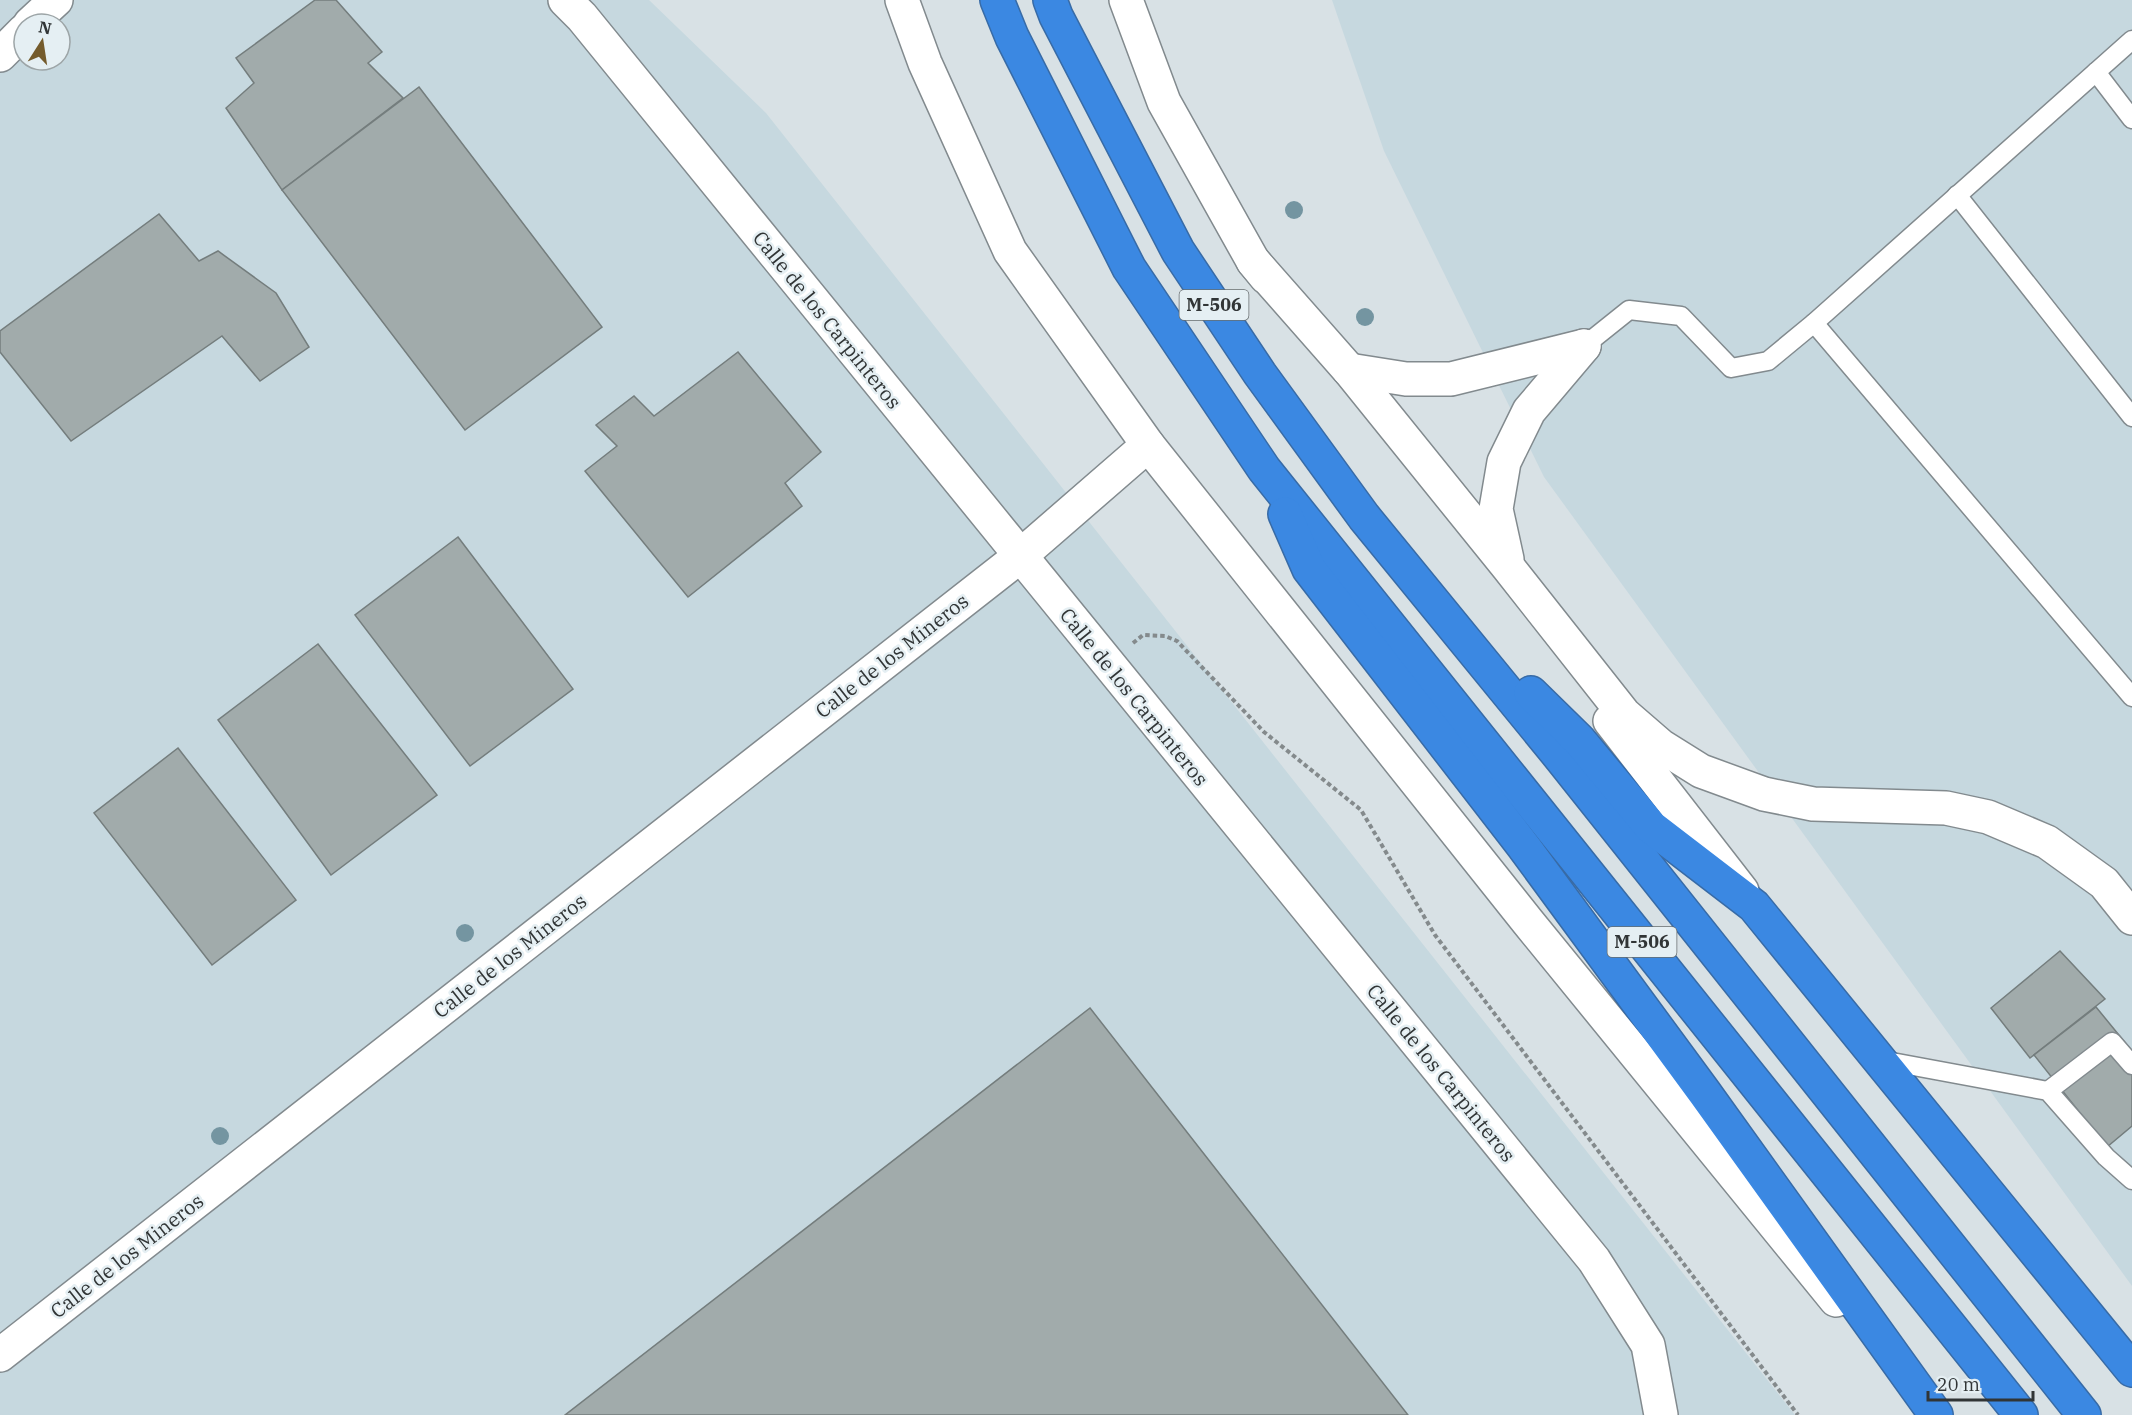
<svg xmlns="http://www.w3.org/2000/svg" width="2132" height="1415" font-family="'IBM Plex Serif',serif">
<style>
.built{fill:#c6d8df;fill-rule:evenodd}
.building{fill:#a1abab;stroke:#747d7d;stroke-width:1.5}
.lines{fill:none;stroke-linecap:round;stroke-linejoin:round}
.service-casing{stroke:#828a8e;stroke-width:21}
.minor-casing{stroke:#828a8e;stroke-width:36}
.motorway-casing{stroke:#386ba6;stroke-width:36}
.path{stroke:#848a8c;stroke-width:4;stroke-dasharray:4.5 3;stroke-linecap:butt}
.service{stroke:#fff;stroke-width:18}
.minor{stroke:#fff;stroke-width:33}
.motorway{stroke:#3b88e2;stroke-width:33}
.tree{fill:#7495a1}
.labels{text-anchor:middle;stroke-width:5;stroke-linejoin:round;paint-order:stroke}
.shield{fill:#e5eff3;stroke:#676d6f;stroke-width:1.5}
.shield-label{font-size:18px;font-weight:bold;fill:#313536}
.street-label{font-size:20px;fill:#313536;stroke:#e5eff3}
</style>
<rect width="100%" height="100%" fill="#d8e1e5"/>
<g class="built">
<path d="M 0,0 L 649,0 L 766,113 L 1795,1415 L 0,1415 ZM 24,24 L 60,24 L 60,60 L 24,60 Z"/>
<path d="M 1332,0 L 2132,0 L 2132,1286 L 1544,477 L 1384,151 Z"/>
</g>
<g class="building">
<path d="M 315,0 L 336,0 L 382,52 L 368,63 L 403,98 L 282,190 L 226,108 L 254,83 L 236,58 Z"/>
<path d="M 419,87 L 602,327 L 465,430 L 282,190 Z"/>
<path d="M 159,214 L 199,261 L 218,251 L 276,293 L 309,347 L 260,381 L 222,336 L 71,441 L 0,352 L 0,331 Z"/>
<path d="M 738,352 L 821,452 L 785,483 L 802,506 L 688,597 L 585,471 L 617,446 L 596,425 L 634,396 L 654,416 Z"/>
<path d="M 458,537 L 573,689 L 470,766 L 355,615 Z"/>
<path d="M 318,644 L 437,795 L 331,875 L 218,720 Z"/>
<path d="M 178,748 L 296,900 L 212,965 L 94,813 Z"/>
<path d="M 2060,951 L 2105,999 L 2030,1058 L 1991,1008 Z"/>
<path d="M 2096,1007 L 2132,1051 L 2132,1126 L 2107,1147 L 2034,1055 Z"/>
<path d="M 1090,1008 L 1408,1415 L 565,1415 Z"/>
</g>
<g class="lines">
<defs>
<g id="service">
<path d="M 2096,72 L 2132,119"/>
<path d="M 1957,195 L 2132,417"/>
<path d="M 1814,323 L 2132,697"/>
<path d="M 1584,346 L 1629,310 L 1681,316 L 1731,368 L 1768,361 L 1814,323 L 2132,40"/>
<path d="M 1881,1060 L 2048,1091 L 2106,1157 L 2132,1180"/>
<path d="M 2048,1091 L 2112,1042 L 2132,1065"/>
</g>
<g id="minor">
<path d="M 565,0 L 582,17 L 1594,1260 L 1648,1345 L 1661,1415"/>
<path d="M 902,0 L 925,63 L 1010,251 L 1148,445 L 1528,922 L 1836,1300"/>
<path d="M 1126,0 L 1164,102 L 1253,261 L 1266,277"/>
<path d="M 30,24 L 56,0"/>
<path d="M 0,55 L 24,31"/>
<path d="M 1253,261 L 1349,370 L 1508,567 L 1624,714 L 1661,746 L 1701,771 L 1764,794 L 1813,804 L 1946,808 L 1988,817 L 2047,842 L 2104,883 L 2132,918"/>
<path d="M 1349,370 L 1406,379 L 1451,379 L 1584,346"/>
<path d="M 1507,559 L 1496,509 L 1504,462 L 1529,411 L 1584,346"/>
<path d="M 1610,721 L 1742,891"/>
<path d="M 0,1355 L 1019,557 L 1148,445"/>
</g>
<g id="motorway">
<path d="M 997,0 L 1012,37 L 1129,268 L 1264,469 L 2021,1415"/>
<path d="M 1050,0 L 1056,16 L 1178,251 L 1260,374 L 1364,517 L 1561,758 L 2084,1415"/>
<path d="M 1285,514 L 1309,569 L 1524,847 L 1704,1092 L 1936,1415"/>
<path d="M 1531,693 L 1579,740 L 1651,827 L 1754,906 L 2132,1370"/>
</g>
</defs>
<use href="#service" class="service-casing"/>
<use href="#minor" class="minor-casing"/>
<use href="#motorway" class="motorway-casing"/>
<path class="path" d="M 1133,643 L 1143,635 L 1165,636 L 1177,641 L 1264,732 L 1361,810 L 1435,935 L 1798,1415"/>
<use href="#service" class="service"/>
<use href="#minor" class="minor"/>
<use href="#motorway" class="motorway"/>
</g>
<g class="tree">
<circle cx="1294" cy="210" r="9"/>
<circle cx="1365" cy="317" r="9"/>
<circle cx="465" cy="933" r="9"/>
<circle cx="220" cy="1136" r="9"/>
</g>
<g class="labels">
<g class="shield">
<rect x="1179.5" y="290" width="69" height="30" rx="4.5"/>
<rect x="1607.5" y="927" width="69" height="30" rx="4.5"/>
</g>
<g class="shield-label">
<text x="1214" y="311">M-506</text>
<text x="1642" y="948">M-506</text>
</g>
<g class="street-label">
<text transform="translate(827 320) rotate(51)" y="7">Calle de los Carpinteros</text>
<text transform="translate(892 656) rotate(-38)" y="7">Calle de los Mineros</text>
<text transform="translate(1134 697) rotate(51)" y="7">Calle de los Carpinteros</text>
<text transform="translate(510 956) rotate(-38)" y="7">Calle de los Mineros</text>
<text transform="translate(1441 1073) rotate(51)" y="7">Calle de los Carpinteros</text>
<text transform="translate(127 1256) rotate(-38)" y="7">Calle de los Mineros</text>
</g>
</g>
<g transform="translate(42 42) rotate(12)"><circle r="28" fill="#e5eff3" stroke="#9da5a7" stroke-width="1.5"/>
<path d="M0-4.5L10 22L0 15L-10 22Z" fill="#745b2c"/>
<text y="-9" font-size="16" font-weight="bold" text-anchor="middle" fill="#313536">N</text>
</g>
<path d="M1928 1391v9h105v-9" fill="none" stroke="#313536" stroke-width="3"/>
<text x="1937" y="1391" font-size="18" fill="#313536" stroke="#e5eff3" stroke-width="4.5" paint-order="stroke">20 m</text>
</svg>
